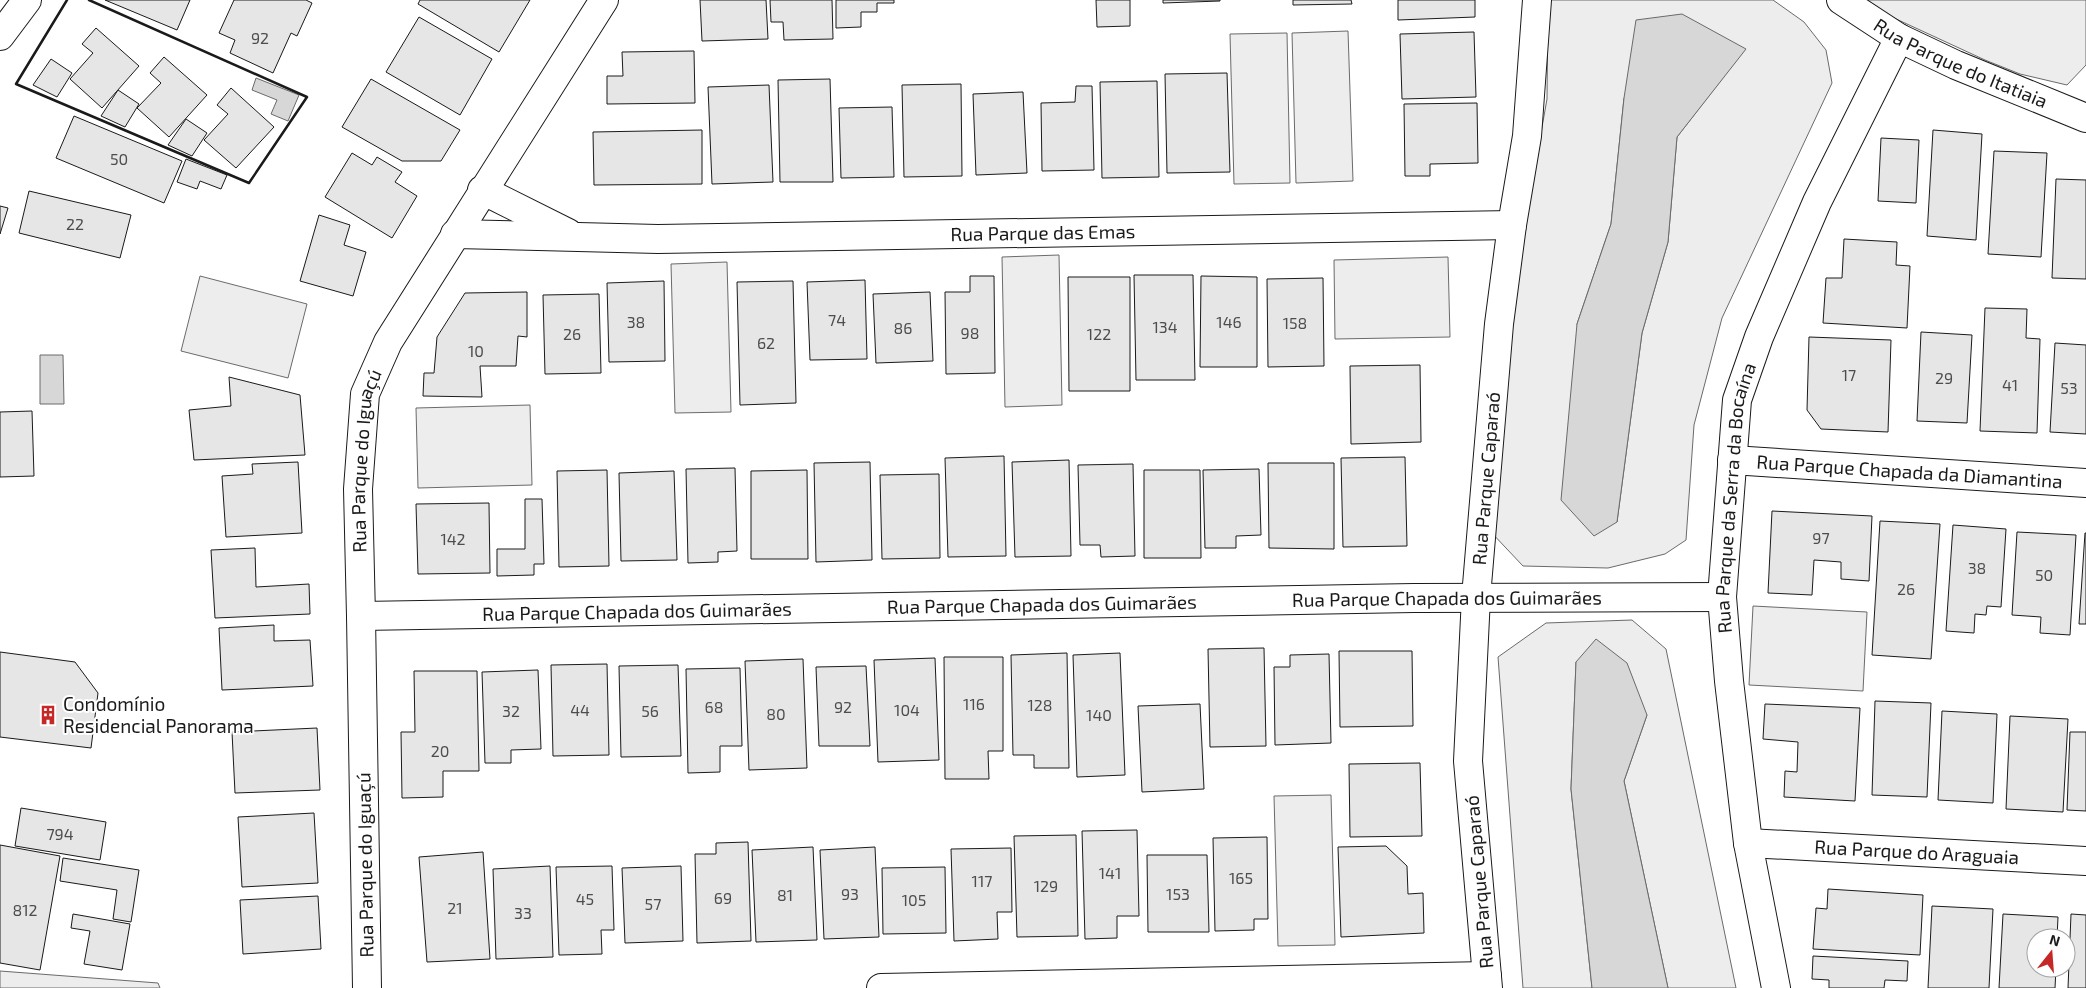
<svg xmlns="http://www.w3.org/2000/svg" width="2086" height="988" font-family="'Exo 2',sans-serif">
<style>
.built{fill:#ededed;stroke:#6a6a6a;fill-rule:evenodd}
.water{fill:#d7d7d7;stroke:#6a6a6a}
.building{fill:#e6e6e6;stroke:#1a1a1a}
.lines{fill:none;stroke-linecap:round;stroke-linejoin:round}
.minor-casing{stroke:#1a1a1a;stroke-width:30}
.minor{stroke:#fff;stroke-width:28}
.wall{stroke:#1a1a1a;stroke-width:2.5}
.labels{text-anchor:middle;stroke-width:4;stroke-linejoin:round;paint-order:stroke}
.number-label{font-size:16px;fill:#4d4d4d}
.street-label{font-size:19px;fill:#1a1a1a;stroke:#fff}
.poi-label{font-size:19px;fill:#1a1a1a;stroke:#fff;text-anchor:start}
</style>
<rect width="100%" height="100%" fill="#fff"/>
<g class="built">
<path d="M 1548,0 L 1773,0 L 1804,22 L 1826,50 L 1832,83 L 1722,318 L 1694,425 L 1686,540 L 1665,554 L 1608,568 L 1523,566 L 1489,530 L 1518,262 L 1547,99 ZM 1745,49 L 1677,137 L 1668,242 L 1642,333 L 1617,522 L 1577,324 L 1611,224 L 1624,98 Z"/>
<path d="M 1855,0 L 2086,0 L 2086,65 L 2067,85 L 2020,74 L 1985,60 Z"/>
<path d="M 1348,31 L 1353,181 L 1296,183 L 1292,33 Z"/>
<path d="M 1287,33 L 1290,183 L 1234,184 L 1230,34 Z"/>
<path d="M 1059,255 L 1062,405 L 1005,407 L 1002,257 Z"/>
<path d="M 1448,257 L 1450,337 L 1335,339 L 1334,260 Z"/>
<path d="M 727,262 L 731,412 L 675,413 L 671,264 Z"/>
<path d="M 200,276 L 307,304 L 288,378 L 181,351 Z"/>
<path d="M 530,405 L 532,485 L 418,488 L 416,408 Z"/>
<path d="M 1753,606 L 1867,612 L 1863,691 L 1749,685 Z"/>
<path d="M 1632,620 L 1666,649 L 1736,988 L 1668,988 L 1624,781 L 1647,715 L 1576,662 L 1571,789 L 1592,988 L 1523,988 L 1498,657 L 1546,623 Z"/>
<path d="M 1331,795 L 1335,945 L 1278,946 L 1274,796 Z"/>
<path d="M 0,971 L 158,983 L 160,988 L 0,988 Z"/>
</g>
<g class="water">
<path d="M 1682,14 L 1746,49 L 1677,137 L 1668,242 L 1642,333 L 1617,522 L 1594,536 L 1561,500 L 1577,324 L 1611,224 L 1624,98 L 1636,20 Z"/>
<path d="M 256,78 L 299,95 L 288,121 L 271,114 L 277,100 L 252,90 Z"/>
<path d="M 40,355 L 63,355 L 64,404 L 40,404 Z"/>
<path d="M 1596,639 L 1627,663 L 1647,715 L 1624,781 L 1668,988 L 1592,988 L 1571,789 L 1576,662 Z"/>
</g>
<g class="building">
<path d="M 105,0 L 190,0 L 177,30 Z"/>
<path d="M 234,0 L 306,0 L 312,3 L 297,36 L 291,33 L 273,73 L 230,53 L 235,40 L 219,33 Z"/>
<path d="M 420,0 L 530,0 L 499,52 L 418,4 Z"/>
<path d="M 700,0 L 766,0 L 768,39 L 702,41 Z"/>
<path d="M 770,0 L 832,0 L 833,39 L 784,40 L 783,22 L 771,22 Z"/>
<path d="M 836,0 L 894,0 L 894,3 L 877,3 L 877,12 L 861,12 L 861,27 L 836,28 Z"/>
<path d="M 1096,0 L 1130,0 L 1130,26 L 1097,27 Z"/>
<path d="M 1163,0 L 1220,0 L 1220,1 L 1163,3 Z"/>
<path d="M 1293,0 L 1351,0 L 1352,4 L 1293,5 Z"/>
<path d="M 1398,0 L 1475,0 L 1475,17 L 1398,20 Z"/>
<path d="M 419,17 L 492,59 L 460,115 L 386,72 Z"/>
<path d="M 96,28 L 139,66 L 102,108 L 70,79 L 93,53 L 82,44 Z"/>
<path d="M 1474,32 L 1476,97 L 1402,99 L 1400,34 Z"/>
<path d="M 694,51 L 695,103 L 607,104 L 607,76 L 623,76 L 622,52 Z"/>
<path d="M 164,57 L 207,95 L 169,137 L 137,108 L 161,83 L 150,73 Z"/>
<path d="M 51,59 L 72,73 L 57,97 L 33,85 Z"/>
<path d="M 1227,73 L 1230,172 L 1167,173 L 1165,74 Z"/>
<path d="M 371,79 L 460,130 L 441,161 L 402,161 L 342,127 Z"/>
<path d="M 830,79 L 833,182 L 780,182 L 778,80 Z"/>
<path d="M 1157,81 L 1159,177 L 1102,178 L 1100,82 Z"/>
<path d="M 961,84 L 962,176 L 904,177 L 902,85 Z"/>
<path d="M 769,85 L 773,182 L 712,184 L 708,87 Z"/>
<path d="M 1076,86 L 1092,86 L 1094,170 L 1042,171 L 1041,103 L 1075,102 Z"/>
<path d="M 231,88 L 274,127 L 236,168 L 204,140 L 228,114 L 217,105 Z"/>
<path d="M 118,90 L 139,104 L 125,127 L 101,116 Z"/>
<path d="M 1023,92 L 1027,173 L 976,175 L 973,94 Z"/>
<path d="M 1477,103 L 1478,163 L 1430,164 L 1430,176 L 1405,176 L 1404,104 Z"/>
<path d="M 892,107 L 894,177 L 841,178 L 839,108 Z"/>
<path d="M 74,116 L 182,161 L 164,203 L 56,158 Z"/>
<path d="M 186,119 L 207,133 L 192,156 L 168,145 Z"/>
<path d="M 702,130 L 702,184 L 594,185 L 593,132 Z"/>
<path d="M 1933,130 L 1982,134 L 1976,240 L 1927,236 Z"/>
<path d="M 1881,138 L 1919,140 L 1916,203 L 1878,201 Z"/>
<path d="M 1994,151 L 2047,153 L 2041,257 L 1988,254 Z"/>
<path d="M 352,153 L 372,165 L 377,157 L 402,172 L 395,182 L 417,196 L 392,238 L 325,197 Z"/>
<path d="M 186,159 L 227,175 L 221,189 L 200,181 L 197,189 L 177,182 Z"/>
<path d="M 2056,179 L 2086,180 L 2086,279 L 2052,278 Z"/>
<path d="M 29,191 L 131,215 L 120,258 L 19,233 Z"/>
<path d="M 0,206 L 8,208 L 0,234 Z"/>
<path d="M 319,215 L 350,225 L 344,245 L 366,252 L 353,296 L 300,281 Z"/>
<path d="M 1844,239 L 1897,242 L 1896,265 L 1910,266 L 1907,328 L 1823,323 L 1826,278 L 1842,278 Z"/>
<path d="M 1134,275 L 1193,275 L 1195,380 L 1136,380 Z"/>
<path d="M 970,276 L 994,276 L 995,373 L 946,374 L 945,292 L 970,292 Z"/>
<path d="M 1201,276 L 1257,277 L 1257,367 L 1200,367 Z"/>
<path d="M 1068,277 L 1130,277 L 1130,391 L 1069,391 Z"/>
<path d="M 1323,278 L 1324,366 L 1268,367 L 1267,279 Z"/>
<path d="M 865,280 L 867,359 L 810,360 L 807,282 Z"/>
<path d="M 664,281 L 665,361 L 609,362 L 607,283 Z"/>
<path d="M 793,281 L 796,403 L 740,405 L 737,282 Z"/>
<path d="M 527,292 L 527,337 L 518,336 L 516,366 L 480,366 L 482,397 L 423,396 L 424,373 L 434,373 L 437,337 L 465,293 Z"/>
<path d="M 930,292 L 933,361 L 876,363 L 873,294 Z"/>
<path d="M 599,294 L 601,373 L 545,374 L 543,295 Z"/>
<path d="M 1985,308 L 2027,309 L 2026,338 L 2040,339 L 2037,433 L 1980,431 Z"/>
<path d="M 1921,332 L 1972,335 L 1967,423 L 1917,421 Z"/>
<path d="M 1809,337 L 1891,340 L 1888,432 L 1821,429 L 1807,410 Z"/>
<path d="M 2055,343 L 2086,345 L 2086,434 L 2050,432 Z"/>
<path d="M 1420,365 L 1421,442 L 1351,444 L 1350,366 Z"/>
<path d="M 229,377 L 300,395 L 305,455 L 194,460 L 189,410 L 231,406 Z"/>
<path d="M 32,411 L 34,476 L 0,477 L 0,412 Z"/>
<path d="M 1004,456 L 1006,556 L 948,557 L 945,458 Z"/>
<path d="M 1405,457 L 1407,546 L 1343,547 L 1341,458 Z"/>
<path d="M 1069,460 L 1071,556 L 1015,557 L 1012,462 Z"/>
<path d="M 298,462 L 302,533 L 226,537 L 222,476 L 253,474 L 252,464 Z"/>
<path d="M 870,462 L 872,560 L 816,562 L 814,463 Z"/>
<path d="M 1268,463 L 1334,463 L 1334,549 L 1269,548 Z"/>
<path d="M 1133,464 L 1135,556 L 1101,557 L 1100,545 L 1080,545 L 1078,465 Z"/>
<path d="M 735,468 L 737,551 L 718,552 L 718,562 L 688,563 L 686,469 Z"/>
<path d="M 1259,469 L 1261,535 L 1236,536 L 1236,548 L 1205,548 L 1203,470 Z"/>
<path d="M 607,470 L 609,566 L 559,567 L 557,471 Z"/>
<path d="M 807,470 L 808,559 L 751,559 L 751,471 Z"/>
<path d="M 1144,470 L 1200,470 L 1201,558 L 1144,558 Z"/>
<path d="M 674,471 L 677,560 L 621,561 L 619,473 Z"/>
<path d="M 939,474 L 940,558 L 882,559 L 880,475 Z"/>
<path d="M 525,499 L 542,499 L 544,564 L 534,564 L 534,575 L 497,576 L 497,549 L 525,549 Z"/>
<path d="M 489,503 L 490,573 L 418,574 L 416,504 Z"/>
<path d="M 1772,511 L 1872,516 L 1869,581 L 1841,579 L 1841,562 L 1814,560 L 1812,595 L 1768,593 Z"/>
<path d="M 1880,521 L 1940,524 L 1931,659 L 1872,655 Z"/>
<path d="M 1953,525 L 2006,529 L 2001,607 L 1987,606 L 1986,615 L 1975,614 L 1974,633 L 1946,631 Z"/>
<path d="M 2017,532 L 2076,535 L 2070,635 L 2040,633 L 2041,617 L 2012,615 Z"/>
<path d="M 2085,533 L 2086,533 L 2086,624 L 2079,624 Z"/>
<path d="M 255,548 L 256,587 L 309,584 L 310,614 L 215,618 L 211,550 Z"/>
<path d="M 274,625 L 274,641 L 310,640 L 313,686 L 222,690 L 219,628 Z"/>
<path d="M 1264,648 L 1266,746 L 1210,747 L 1208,649 Z"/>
<path d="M 1339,651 L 1412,651 L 1413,726 L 1340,727 Z"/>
<path d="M 0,652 L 75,662 L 98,693 L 91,748 L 0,737 Z"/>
<path d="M 1067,653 L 1069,768 L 1034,768 L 1034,755 L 1013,755 L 1011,655 Z"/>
<path d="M 1120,653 L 1125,775 L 1077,777 L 1073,655 Z"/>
<path d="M 1329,654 L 1331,743 L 1275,745 L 1274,667 L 1290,667 L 1290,655 Z"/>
<path d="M 944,657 L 1003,657 L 1003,751 L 988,751 L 989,779 L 945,779 Z"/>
<path d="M 935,658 L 939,760 L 878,762 L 874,660 Z"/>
<path d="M 803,659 L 807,768 L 749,770 L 745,661 Z"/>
<path d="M 607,664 L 609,755 L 553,756 L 551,665 Z"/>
<path d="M 678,665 L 681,756 L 621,757 L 619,666 Z"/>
<path d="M 866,666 L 870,746 L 819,746 L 816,667 Z"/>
<path d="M 740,668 L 742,746 L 720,746 L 720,772 L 688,773 L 686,669 Z"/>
<path d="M 538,670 L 541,749 L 511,750 L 511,763 L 485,763 L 482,672 Z"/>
<path d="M 414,671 L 477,671 L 479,771 L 443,771 L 443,797 L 402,798 L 401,732 L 415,732 Z"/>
<path d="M 1875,701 L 1931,703 L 1927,797 L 1872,795 Z"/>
<path d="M 1200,704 L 1204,789 L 1142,792 L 1138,706 Z"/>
<path d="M 1765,704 L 1860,708 L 1855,801 L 1784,797 L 1785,771 L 1797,772 L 1798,742 L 1763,739 Z"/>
<path d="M 1942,711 L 1997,714 L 1993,803 L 1938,800 Z"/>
<path d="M 2010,716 L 2068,719 L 2063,812 L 2006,809 Z"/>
<path d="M 317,728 L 320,790 L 235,793 L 232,732 Z"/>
<path d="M 2070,732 L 2086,732 L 2086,811 L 2067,810 Z"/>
<path d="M 1420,763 L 1422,836 L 1350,837 L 1349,764 Z"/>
<path d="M 21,808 L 106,822 L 100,860 L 15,846 Z"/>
<path d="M 314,813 L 318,883 L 242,887 L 238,817 Z"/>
<path d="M 1137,830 L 1139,916 L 1117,916 L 1117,938 L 1085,939 L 1082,831 Z"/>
<path d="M 1076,835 L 1078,936 L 1017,937 L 1014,836 Z"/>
<path d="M 1267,837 L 1268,919 L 1254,919 L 1254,930 L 1215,931 L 1213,838 Z"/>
<path d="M 748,842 L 751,941 L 697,943 L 695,854 L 716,854 L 716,843 Z"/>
<path d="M 0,845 L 60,856 L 40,970 L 0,963 Z"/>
<path d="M 1386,846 L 1407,866 L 1408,894 L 1423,893 L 1424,933 L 1341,937 L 1338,847 Z"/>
<path d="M 813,847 L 817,940 L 756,942 L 752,850 Z"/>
<path d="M 875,847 L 879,937 L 824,939 L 820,850 Z"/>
<path d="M 1011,848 L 1012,912 L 997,912 L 998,939 L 954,941 L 951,849 Z"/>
<path d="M 483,852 L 490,959 L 427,962 L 419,857 Z"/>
<path d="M 1147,855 L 1207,855 L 1209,932 L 1148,932 Z"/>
<path d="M 63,858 L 139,870 L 131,922 L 113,919 L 117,890 L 60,881 Z"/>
<path d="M 550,866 L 553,957 L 496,959 L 493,869 Z"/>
<path d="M 612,866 L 614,930 L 601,930 L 602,954 L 559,955 L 556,867 Z"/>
<path d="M 681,866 L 683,941 L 625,943 L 622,868 Z"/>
<path d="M 945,867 L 946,933 L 883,934 L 882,868 Z"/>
<path d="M 1828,889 L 1923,895 L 1920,955 L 1813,949 L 1816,908 L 1827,909 Z"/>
<path d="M 318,896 L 321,949 L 243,954 L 240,900 Z"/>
<path d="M 1932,906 L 1993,909 L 1989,988 L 1928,988 Z"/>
<path d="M 73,914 L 130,924 L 122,970 L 84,964 L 90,931 L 71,928 Z"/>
<path d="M 2003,914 L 2058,917 L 2057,938 L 2036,938 L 2036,968 L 2056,968 L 2055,988 L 1999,988 Z"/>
<path d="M 2071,914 L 2086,915 L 2086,988 L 2068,988 Z"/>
<path d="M 1813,956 L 1908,961 L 1907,981 L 1885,980 L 1884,988 L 1829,988 L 1829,980 L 1812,979 Z"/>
</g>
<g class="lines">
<defs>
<g id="minor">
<path id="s1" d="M 1841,0 L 1899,38 L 1956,65 L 2086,118"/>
<path d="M 0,36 L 27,0"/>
<path d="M 482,190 L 568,233"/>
<path id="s2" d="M 455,234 L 658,239 L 1512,225"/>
<path id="s3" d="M 1732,460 L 2086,483"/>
<path id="s4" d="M 361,616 L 1414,598 L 1722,597"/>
<path id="s5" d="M 1748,843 L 2086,861"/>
<path id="s6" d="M 367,988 L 361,616 L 358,489 L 365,394 L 388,342 L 604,0"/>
<path d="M 881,988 L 1487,976"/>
<path id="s7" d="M 1488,988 L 1468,761 L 1476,597 L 1499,324 L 1512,225 L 1527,136 L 1537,0"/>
<path id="s8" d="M 1776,988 L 1748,843 L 1729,681 L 1722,597 L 1737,400 L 1759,337 L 1817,202 L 1899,38"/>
</g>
</defs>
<use href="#minor" class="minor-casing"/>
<use href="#minor" class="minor"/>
<path class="wall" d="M 67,0 L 16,84 L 249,183 L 307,97 L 89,0"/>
</g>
<defs>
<symbol id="building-bare" viewBox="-9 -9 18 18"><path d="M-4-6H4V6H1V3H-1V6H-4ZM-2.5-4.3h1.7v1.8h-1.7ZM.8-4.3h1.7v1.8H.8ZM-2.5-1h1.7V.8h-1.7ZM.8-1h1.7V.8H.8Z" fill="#c62828" stroke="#fff" stroke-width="2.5" paint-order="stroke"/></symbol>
</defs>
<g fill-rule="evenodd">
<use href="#building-bare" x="34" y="701" width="28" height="28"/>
</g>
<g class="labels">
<g class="number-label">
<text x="260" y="44">92</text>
<text x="119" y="165">50</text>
<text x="75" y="230">22</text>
<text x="837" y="326">74</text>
<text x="636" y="328">38</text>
<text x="1229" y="328">146</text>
<text x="1295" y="329">158</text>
<text x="1165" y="333">134</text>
<text x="903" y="334">86</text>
<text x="970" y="339">98</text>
<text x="572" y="340">26</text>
<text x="1099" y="340">122</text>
<text x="766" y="349">62</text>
<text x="476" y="357">10</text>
<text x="1849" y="381">17</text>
<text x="1944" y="384">29</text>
<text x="2010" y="391">41</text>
<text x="2069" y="394">53</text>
<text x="1821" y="544">97</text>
<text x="453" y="545">142</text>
<text x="1977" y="574">38</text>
<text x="2044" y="581">50</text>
<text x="1906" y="595">26</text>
<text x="974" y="710">116</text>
<text x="1040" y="711">128</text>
<text x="714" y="713">68</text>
<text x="843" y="713">92</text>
<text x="580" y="716">44</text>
<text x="907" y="716">104</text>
<text x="511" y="717">32</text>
<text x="650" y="717">56</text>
<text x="776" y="720">80</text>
<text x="1099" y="721">140</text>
<text x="440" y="757">20</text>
<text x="60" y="840">794</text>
<text x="1110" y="879">141</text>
<text x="1241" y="884">165</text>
<text x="982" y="887">117</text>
<text x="1046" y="892">129</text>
<text x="850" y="900">93</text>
<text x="1178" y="900">153</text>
<text x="785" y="901">81</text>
<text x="723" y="904">69</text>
<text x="585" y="905">45</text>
<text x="914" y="906">105</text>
<text x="653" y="910">57</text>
<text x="455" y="914">21</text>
<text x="25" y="916">812</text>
<text x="523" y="919">33</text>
</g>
<g class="street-label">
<text dy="7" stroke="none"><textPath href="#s1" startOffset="136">Rua Parque do Itatiaia</textPath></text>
<text dy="7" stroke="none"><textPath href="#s2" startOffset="588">Rua Parque das Emas</textPath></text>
<text dy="7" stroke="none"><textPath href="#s6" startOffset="528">Rua Parque do Iguaçú</textPath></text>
<text dy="7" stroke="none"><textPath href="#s3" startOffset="178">Rua Parque Chapada da Diamantina</textPath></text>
<text dy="7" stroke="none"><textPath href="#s7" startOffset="511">Rua Parque Caparaó</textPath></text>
<text dy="7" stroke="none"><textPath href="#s8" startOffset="495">Rua Parque da Serra da Bocaína</textPath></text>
<text dy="7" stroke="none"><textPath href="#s4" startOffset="1086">Rua Parque Chapada dos Guimarães</textPath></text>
<text dy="7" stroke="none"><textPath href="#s4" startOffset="681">Rua Parque Chapada dos Guimarães</textPath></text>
<text dy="7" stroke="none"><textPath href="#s4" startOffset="276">Rua Parque Chapada dos Guimarães</textPath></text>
<text dy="7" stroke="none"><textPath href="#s5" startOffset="169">Rua Parque do Araguaia</textPath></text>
<text transform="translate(365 865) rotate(-91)" y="7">Rua Parque do Iguaçú</text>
<text transform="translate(1479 882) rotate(-95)" y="7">Rua Parque Caparaó</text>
</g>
<g class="poi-label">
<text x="63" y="711">Condomínio<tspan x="63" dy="22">Residencial Panorama</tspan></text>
</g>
</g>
<g transform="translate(2051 953) rotate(17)"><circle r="24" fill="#ffffff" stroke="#a3a3a3"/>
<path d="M0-4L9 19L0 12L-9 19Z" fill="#c62828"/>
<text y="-8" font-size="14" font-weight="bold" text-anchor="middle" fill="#1a1a1a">N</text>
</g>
</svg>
